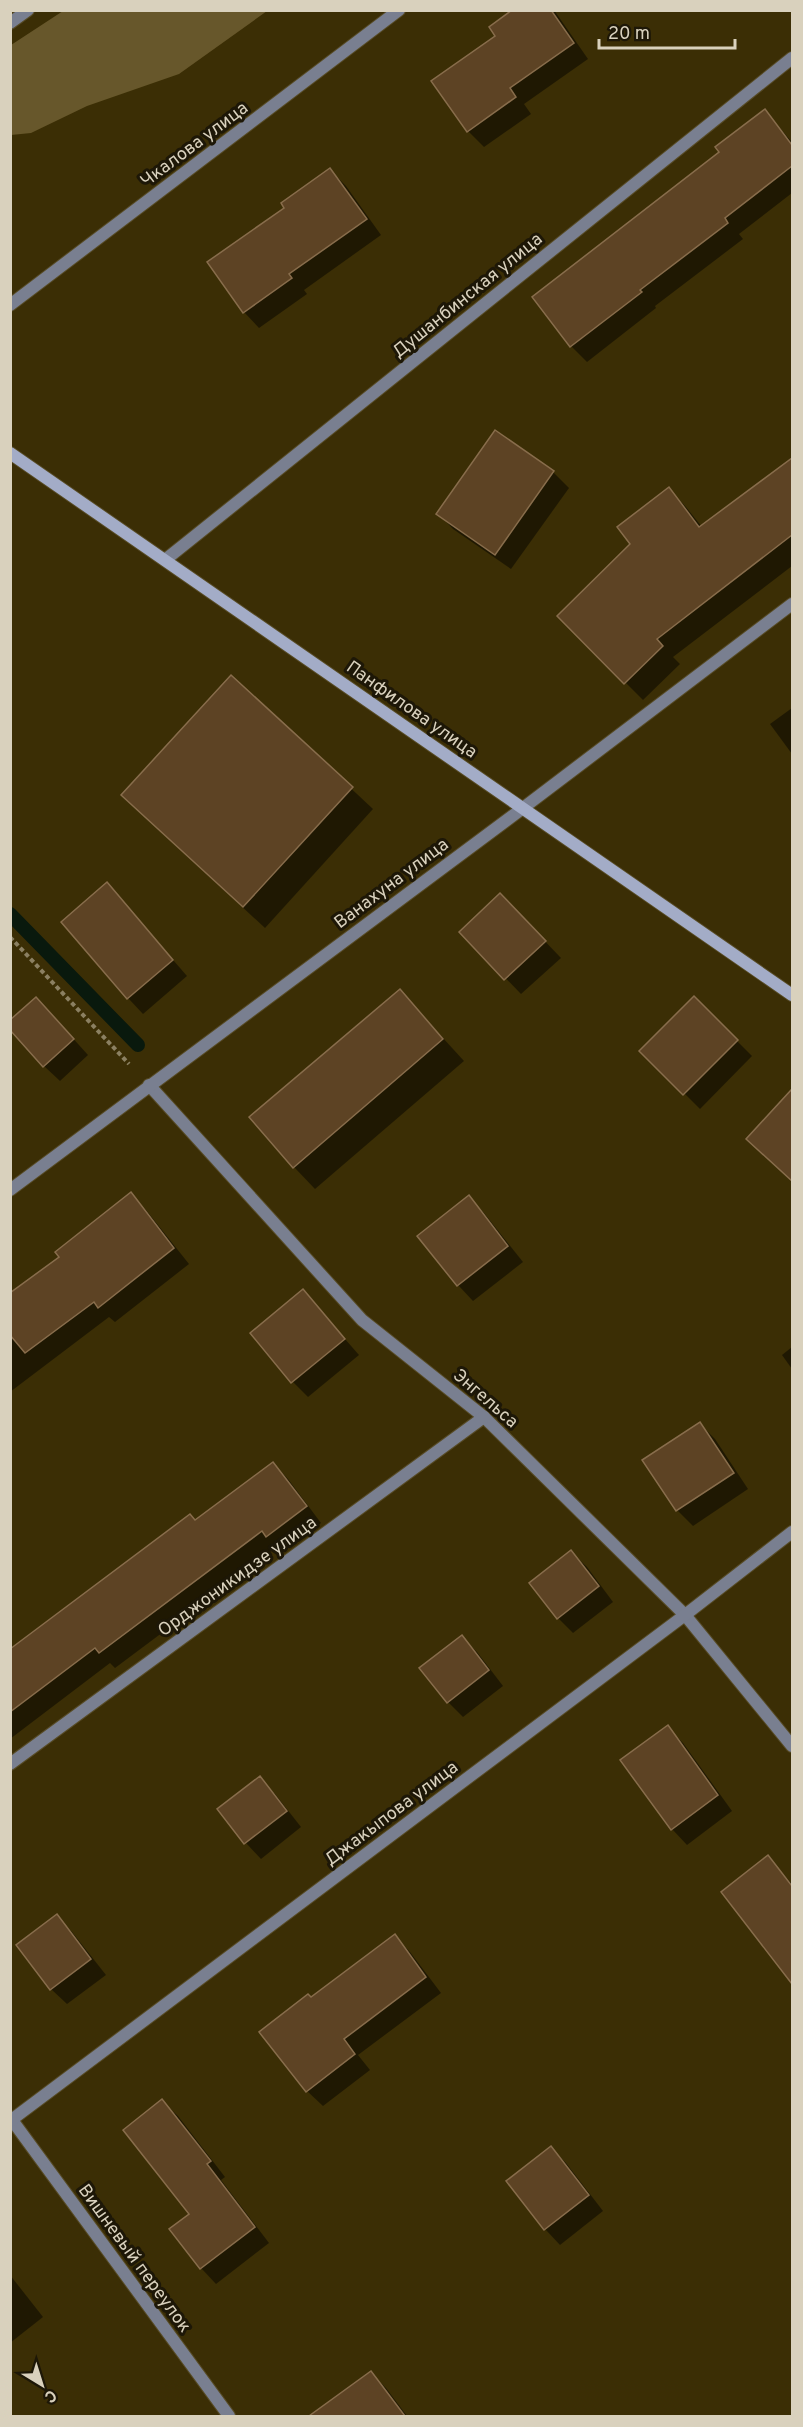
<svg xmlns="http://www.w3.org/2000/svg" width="803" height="2427" font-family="Overpass,sans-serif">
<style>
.forest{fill:#67572b}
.shadow{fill:#0007}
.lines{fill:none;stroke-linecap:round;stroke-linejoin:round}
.stream{stroke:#09190d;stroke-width:14}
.building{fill:#5d4324;stroke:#886d4c;stroke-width:1.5}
.street-casing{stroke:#574b26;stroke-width:14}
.secondary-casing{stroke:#574b26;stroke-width:14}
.path{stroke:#8b8062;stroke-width:4;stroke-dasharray:4.5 3;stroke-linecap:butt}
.street{stroke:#797f90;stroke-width:12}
.secondary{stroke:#a3acc7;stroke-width:12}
.labels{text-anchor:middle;stroke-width:6;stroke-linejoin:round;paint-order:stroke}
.street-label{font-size:18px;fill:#d9d1bd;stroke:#1d1707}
</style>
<rect width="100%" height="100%" fill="#3b2e05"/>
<path class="forest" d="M 63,11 L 63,10 L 267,11 L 179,74 L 87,106 L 31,133 L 11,135 L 11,45 Z"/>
<g class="shadow">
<path d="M 515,10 L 554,10 L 588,59 L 524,104 L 531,114 L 484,147 L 468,131 L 433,82 L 497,36 Z"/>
<path d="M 765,111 L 792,142 L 792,193 L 739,234 L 743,239 L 655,306 L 656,308 L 587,362 L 571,346 L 534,297 L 721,153 Z"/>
<path d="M 330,170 L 346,186 L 381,235 L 304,290 L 307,294 L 259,328 L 244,312 L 286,208 Z"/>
<path d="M 496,432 L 553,472 L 569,488 L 511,569 L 453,529 L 438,513 Z"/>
<path d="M 792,460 L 792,566 L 673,657 L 680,664 L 643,700 L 559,616 L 632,544 L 669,489 L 686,507 L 702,527 Z"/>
<path d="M 232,677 L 373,809 L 265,928 L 144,816 Z"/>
<path d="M 792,708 L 792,754 L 770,724 Z"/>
<path d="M 107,884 L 187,976 L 143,1014 L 128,998 Z"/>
<path d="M 516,911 L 561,958 L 521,994 L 461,932 Z"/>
<path d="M 400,991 L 464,1061 L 315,1189 L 294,1167 Z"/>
<path d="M 694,998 L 752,1056 L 700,1109 L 642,1051 Z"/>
<path d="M 51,1014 L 88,1055 L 60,1081 L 44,1066 Z"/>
<path d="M 792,1091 L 792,1181 L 748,1139 Z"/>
<path d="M 131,1194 L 146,1210 L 189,1264 L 115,1322 L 109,1317 L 10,1392 L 10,1295 L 61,1257 Z"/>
<path d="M 469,1197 L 484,1213 L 523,1262 L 473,1301 L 458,1285 Z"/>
<path d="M 303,1291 L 359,1355 L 308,1397 L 293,1382 Z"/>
<path d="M 792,1347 L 792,1369 L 782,1355 Z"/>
<path d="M 700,1424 L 715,1439 L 748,1489 L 693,1526 L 677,1510 Z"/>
<path d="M 273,1463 L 288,1479 L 321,1523 L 283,1552 L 278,1546 L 115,1668 L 110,1663 L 10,1739 L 10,1646 L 13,1649 L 196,1521 Z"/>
<path d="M 571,1552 L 587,1567 L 613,1602 L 573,1633 L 558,1618 Z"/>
<path d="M 461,1637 L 477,1652 L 503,1686 L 463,1717 L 448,1702 Z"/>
<path d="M 667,1727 L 683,1743 L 732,1811 L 687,1845 L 672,1829 Z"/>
<path d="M 259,1778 L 275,1794 L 301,1827 L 261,1859 L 246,1843 L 219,1810 Z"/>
<path d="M 768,1857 L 792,1884 L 792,1981 L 723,1893 Z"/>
<path d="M 57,1916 L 72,1932 L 106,1975 L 67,2004 L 51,1989 Z"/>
<path d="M 395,1936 L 410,1952 L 441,1993 L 358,2055 L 370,2070 L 323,2106 L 307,2091 L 261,2032 L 311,1999 Z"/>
<path d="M 162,2101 L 178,2116 L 225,2177 L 221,2180 L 269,2243 L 216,2284 L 201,2268 L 191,2214 Z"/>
<path d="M 551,2148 L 566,2163 L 603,2211 L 560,2245 L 545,2229 Z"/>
<path d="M 10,2275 L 43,2317 L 10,2343 Z"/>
<path d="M 371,2373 L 386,2388 L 407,2416 L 326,2416 L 321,2410 Z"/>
</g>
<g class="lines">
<path class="stream" d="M 10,914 L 138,1045"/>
</g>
<g class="building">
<path d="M 512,10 L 551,10 L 574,43 L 510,88 L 516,97 L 467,132 L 431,81 L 495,36 L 489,27 Z"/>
<path d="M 765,109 L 792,145 L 792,166 L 725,218 L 728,223 L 640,290 L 642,292 L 570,347 L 532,297 L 719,152 L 715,147 Z"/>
<path d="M 330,168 L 367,219 L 289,274 L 292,278 L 243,313 L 207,262 L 284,208 L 281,203 Z"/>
<path d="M 495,430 L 554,471 L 495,555 L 436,514 Z"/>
<path d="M 792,458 L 792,535 L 657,639 L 663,646 L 624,684 L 557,616 L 630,544 L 617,527 L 669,487 L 699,527 Z"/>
<path d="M 231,675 L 353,787 L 243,907 L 121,795 Z"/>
<path d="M 107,882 L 173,960 L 127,999 L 61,922 Z"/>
<path d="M 500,893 L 546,941 L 504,980 L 459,932 Z"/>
<path d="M 400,989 L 443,1039 L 293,1168 L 249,1117 Z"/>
<path d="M 694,996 L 738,1040 L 683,1095 L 639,1051 Z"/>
<path d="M 36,997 L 74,1039 L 43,1067 L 10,1030 L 10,1020 Z"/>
<path d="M 792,1089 L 792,1181 L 746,1139 Z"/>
<path d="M 131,1192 L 174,1248 L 98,1308 L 94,1302 L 25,1353 L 10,1335 L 10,1293 L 59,1257 L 55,1252 Z"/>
<path d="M 469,1195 L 508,1246 L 457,1286 L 417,1236 Z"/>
<path d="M 303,1289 L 345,1339 L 291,1383 L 250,1333 Z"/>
<path d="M 700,1422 L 734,1473 L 676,1511 L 642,1460 Z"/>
<path d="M 273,1462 L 307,1506 L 266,1537 L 262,1531 L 99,1653 L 95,1648 L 10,1712 L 10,1649 L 190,1514 L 195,1520 Z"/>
<path d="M 571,1550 L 599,1586 L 557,1619 L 529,1583 Z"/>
<path d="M 462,1635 L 489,1670 L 447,1703 L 419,1668 Z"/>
<path d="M 668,1725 L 718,1795 L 671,1830 L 620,1760 Z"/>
<path d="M 260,1776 L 287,1811 L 244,1844 L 217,1809 Z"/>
<path d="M 768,1855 L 792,1886 L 792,1984 L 721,1892 Z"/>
<path d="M 57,1914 L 91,1959 L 50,1990 L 16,1945 Z"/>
<path d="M 395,1934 L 426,1977 L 344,2039 L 355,2054 L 306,2092 L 259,2032 L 308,1994 L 311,1997 Z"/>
<path d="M 162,2099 L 211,2161 L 207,2164 L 255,2227 L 200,2269 L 169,2229 L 189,2214 L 123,2130 Z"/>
<path d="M 551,2146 L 589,2195 L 544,2230 L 506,2181 Z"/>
<path d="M 371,2371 L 405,2416 L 309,2416 Z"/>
</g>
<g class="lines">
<defs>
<g id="street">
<path d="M 10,23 L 28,10"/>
<path d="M 10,305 L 399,10"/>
<path d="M 165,560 L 792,58"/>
<path d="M 149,1085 L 362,1320 L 484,1417 L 685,1615 L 792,1746"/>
<path d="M 10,1190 L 523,808 L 792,604"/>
<path d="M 10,1764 L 484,1417"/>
<path d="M 12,2120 L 229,2416"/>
<path d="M 10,2121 L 685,1615 L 792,1532"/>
</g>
<path id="secondary" d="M 10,453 L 792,995"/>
</defs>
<use href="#street" class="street-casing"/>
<use href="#secondary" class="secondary-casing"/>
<path class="path" d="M 10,937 L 129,1064"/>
<use href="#street" class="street"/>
<use href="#secondary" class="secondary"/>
</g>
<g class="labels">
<g class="street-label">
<text transform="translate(194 144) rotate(-37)" y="6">Чкалова улица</text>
<text transform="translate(467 295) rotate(-39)" y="6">Душанбинская улица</text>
<text transform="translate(412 709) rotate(35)" y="6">Панфилова улица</text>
<text transform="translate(391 883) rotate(-37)" y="6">Ванахуна улица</text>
<text transform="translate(486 1398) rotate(41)" y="6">Энгельса</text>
<text transform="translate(237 1576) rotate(-36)" y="6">Орджоникидзе улица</text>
<text transform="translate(391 1813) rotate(-37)" y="6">Джакыпова улица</text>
<text transform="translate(135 2258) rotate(54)" y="6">Вишневый переулок</text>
</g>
</g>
<rect width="803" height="2427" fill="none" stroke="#d9d1bd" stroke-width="24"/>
<g transform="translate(42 2385) rotate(142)" stroke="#1d1707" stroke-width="4.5" paint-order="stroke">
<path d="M0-4.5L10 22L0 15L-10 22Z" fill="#d9d1bd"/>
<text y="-9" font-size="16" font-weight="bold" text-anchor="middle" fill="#d9d1bd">С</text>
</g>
<path d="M599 39v9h136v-9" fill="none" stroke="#d9d1bd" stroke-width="3"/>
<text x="608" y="39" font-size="18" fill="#d9d1bd" stroke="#1d1707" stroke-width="4.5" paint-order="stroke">20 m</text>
</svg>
